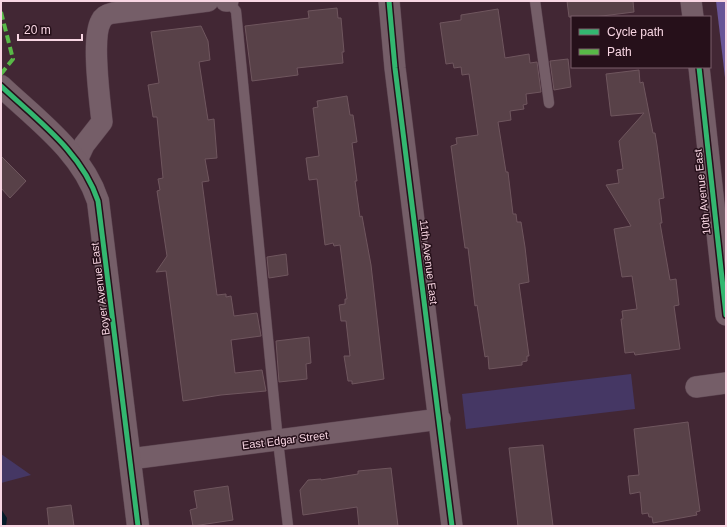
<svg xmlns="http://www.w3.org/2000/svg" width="727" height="527" font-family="Helvetica,sans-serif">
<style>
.green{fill:#453764}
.forest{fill:#685497}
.water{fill:#061b29}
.building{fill:#584148;stroke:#6f565e}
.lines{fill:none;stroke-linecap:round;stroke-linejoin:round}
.service-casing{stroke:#5c4450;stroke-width:11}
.minor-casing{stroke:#5c4450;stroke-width:22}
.tertiary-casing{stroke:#5c4450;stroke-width:23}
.service{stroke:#755e68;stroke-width:10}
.minor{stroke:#755e68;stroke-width:21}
.tertiary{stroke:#755e68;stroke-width:22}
.quiet{stroke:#58b947;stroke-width:4;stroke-dasharray:8 4;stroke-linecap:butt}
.cycleway-casing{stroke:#26101a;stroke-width:8}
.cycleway{stroke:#33b770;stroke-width:5}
.labels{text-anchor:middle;stroke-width:3;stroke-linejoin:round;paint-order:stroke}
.street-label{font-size:11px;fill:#f8d6e3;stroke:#26101a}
</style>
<rect width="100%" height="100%" fill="#422734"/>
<g class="green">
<path d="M 631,374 L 635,409 L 466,429 L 462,394 Z"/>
<path d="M 1,454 L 31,475 L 1,483 Z"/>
</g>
<path class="forest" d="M 716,1 L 726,1 L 726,86 Z"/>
<path class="water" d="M 1,509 L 7,518 L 6,526 L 1,526 Z"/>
<g class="building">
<path d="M 567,1 L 633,1 L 634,12 L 594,17 L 569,17 Z"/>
<path d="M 337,8 L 338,18 L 341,18 L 344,52 L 342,52 L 343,63 L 297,68 L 298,75 L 252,81 L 245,26 L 309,18 L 308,11 Z"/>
<path d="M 498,9 L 505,58 L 529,54 L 530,63 L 537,62 L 541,92 L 526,94 L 527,104 L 523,105 L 524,109 L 510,111 L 511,120 L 498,122 L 506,172 L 508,172 L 513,214 L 516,214 L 517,222 L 521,222 L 525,247 L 529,282 L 519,284 L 529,356 L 527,356 L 527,361 L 522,362 L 522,365 L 489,369 L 488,356 L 485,357 L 477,305 L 475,306 L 468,248 L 465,248 L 451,146 L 457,144 L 456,138 L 478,135 L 469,74 L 462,75 L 461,67 L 454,68 L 453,63 L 446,64 L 440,23 L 461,20 L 461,15 Z"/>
<path d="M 201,26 L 208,41 L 210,60 L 199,62 L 208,120 L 214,119 L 217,158 L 205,159 L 209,181 L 202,182 L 217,295 L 226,294 L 226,297 L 231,296 L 234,316 L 257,313 L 261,336 L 231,340 L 235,373 L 262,370 L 266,391 L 221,395 L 183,401 L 166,271 L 156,272 L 167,256 L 157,191 L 160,190 L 158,179 L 163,178 L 157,117 L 153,117 L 148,85 L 159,83 L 151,32 Z"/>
<path d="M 568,59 L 571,87 L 554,90 L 550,61 Z"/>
<path d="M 639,70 L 640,83 L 643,82 L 653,133 L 655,133 L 657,145 L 664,198 L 659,199 L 662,223 L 660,223 L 670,280 L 676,279 L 679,305 L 674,306 L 680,349 L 635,355 L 634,352 L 625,353 L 621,319 L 623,319 L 622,311 L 637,309 L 632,276 L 622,277 L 614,229 L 631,226 L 606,185 L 619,183 L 617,170 L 623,169 L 619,141 L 644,113 L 611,116 L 606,74 Z"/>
<path d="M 347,96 L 350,115 L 353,115 L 357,142 L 352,143 L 357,181 L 355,181 L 360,217 L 362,216 L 371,265 L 384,379 L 352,384 L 352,381 L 348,381 L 344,356 L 350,356 L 346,321 L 341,321 L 339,305 L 345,304 L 345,299 L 347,299 L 340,245 L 334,246 L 333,243 L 325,245 L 317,179 L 309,180 L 306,158 L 319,156 L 313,108 L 318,107 L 317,101 Z"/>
<path d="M 1,156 L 26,181 L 10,198 L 1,188 Z"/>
<path d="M 286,254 L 288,275 L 269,278 L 267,257 Z"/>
<path d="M 309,337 L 311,363 L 306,364 L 307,379 L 279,382 L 276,341 Z"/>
<path d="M 688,422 L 700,511 L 696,512 L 697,515 L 653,523 L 652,517 L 649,517 L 648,513 L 642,514 L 640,492 L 630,494 L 628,476 L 639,475 L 634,429 Z"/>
<path d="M 543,445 L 553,526 L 518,526 L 509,448 Z"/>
<path d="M 391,468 L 398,526 L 359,526 L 357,507 L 303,515 L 300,490 L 308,480 L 321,479 L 321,480 L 358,474 L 358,471 Z"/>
<path d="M 228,486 L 233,520 L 193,526 L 190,510 L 197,508 L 194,491 Z"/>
<path d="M 71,505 L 74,526 L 49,526 L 47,508 Z"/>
</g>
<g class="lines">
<defs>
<g id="service">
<path d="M 228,1 L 236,11 L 278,441 L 288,526"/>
<path d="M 535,1 L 549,103"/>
</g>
<g id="minor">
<path d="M 226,1 L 228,1"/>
<path d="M 389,1 L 395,68 L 452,526"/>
<path d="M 691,1 L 693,17"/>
<path d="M 699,67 L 726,315"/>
<path d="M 77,160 L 84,145 L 102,122 C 100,101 91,38 101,21 C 103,16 108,14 113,13 L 208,1"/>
<path d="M 696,387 L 726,383"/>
<path d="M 130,459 L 440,419"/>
</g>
<path id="tertiary" d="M 1,86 C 37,120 82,152 98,201 L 138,526"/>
</defs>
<use href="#service" class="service-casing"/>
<use href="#minor" class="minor-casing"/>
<use href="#tertiary" class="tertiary-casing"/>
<use href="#service" class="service"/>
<use href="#minor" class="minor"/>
<use href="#tertiary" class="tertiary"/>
<path class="quiet" d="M 1,12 L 13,59 L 1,74"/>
<defs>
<g id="cycleway">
<path d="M 389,1 L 395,68 L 452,526"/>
<path d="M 699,67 L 726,315"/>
<path d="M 1,86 C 37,120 82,152 98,201 L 138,526"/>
</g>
</defs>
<use href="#cycleway" class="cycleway-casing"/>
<use href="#cycleway" class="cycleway"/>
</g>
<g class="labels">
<g class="street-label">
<text transform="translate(702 192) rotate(-96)" y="4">10th Avenue East</text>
<text transform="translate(429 262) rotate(83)" y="4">11th Avenue East</text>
<text transform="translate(100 289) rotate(-97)" y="4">Boyer Avenue East</text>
<text transform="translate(285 440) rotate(-7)" y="4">East Edgar Street</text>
</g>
</g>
<rect width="727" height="527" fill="none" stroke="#f8d6e3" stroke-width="4"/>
<rect x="571" y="16" width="140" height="52" fill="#26101a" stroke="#7a5f6a"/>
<rect x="579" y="29" width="20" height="6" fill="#33b770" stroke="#7a5f6a"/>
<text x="607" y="36" font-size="12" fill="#f8d6e3">Cycle path</text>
<rect x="579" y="49" width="20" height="6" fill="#58b947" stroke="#7a5f6a"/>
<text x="607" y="56" font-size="12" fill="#f8d6e3">Path</text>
<path d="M18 34v6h64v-6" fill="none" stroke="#f8d6e3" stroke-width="2"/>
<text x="24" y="34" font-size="12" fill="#f8d6e3" stroke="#26101a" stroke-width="3" paint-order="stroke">20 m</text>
</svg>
